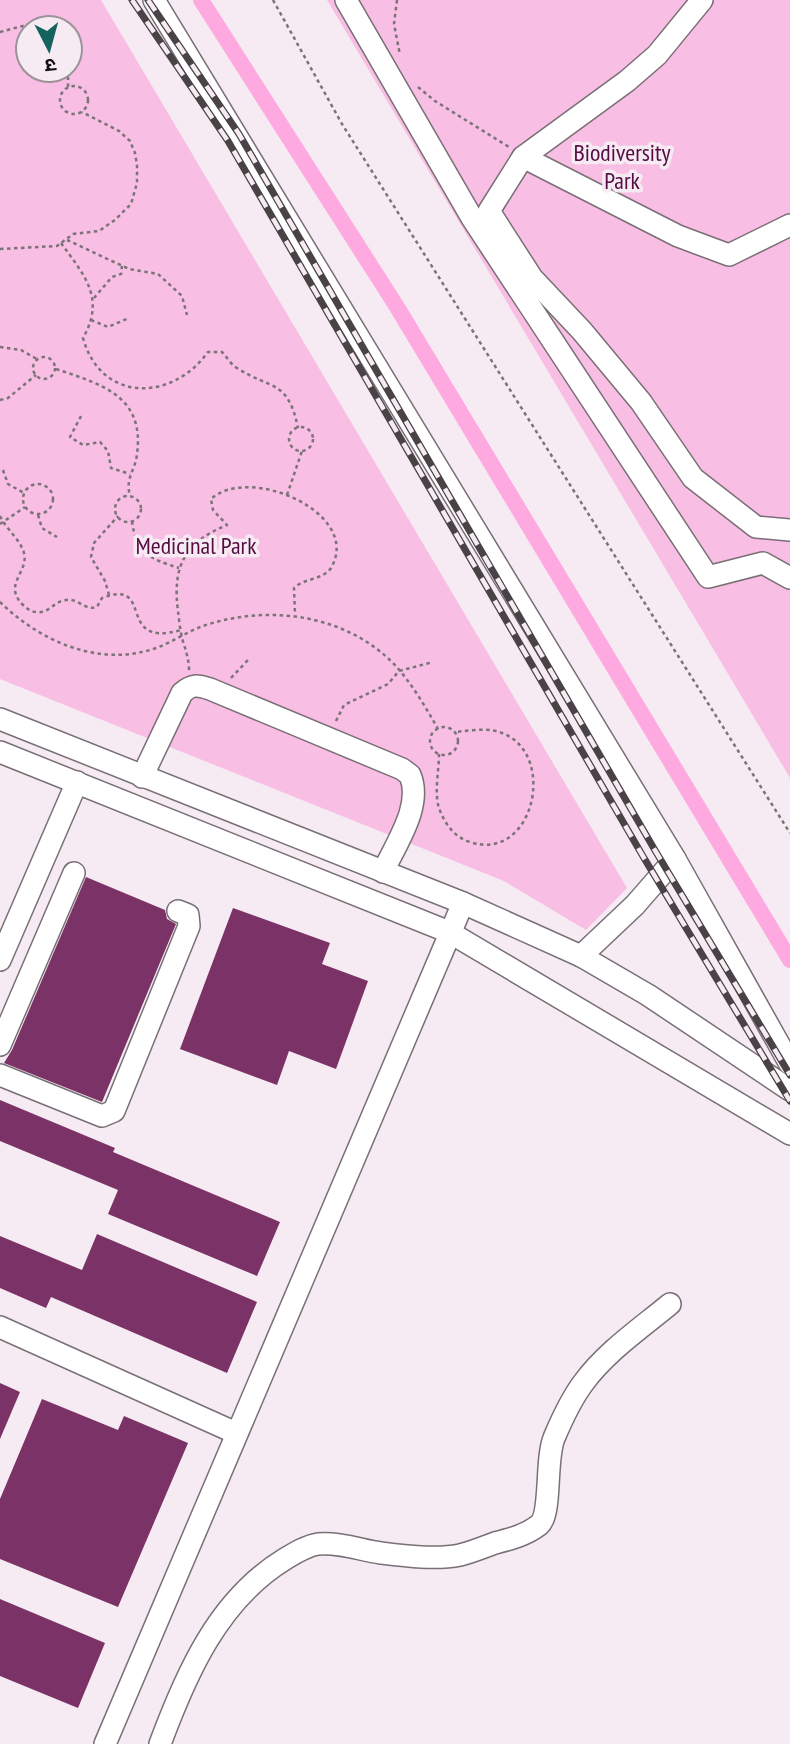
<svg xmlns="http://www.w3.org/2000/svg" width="790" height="1744" font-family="'PT Sans Narrow','Noto Sans Devanagari',sans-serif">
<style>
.green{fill:#f8bee3;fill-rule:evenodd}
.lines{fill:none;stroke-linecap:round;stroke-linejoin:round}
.canal{stroke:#feaae1;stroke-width:16}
.building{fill:#7b3266}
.minor-casing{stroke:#796f76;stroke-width:24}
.path{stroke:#7a7378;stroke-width:2.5;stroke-dasharray:3.5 3.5;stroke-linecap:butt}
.minor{stroke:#fff;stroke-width:21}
.rail-casing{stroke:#494346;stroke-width:7}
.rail{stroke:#f6ebf2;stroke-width:4.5;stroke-dasharray:13;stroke-linecap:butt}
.labels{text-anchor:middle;stroke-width:7;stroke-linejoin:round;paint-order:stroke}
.park-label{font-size:24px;fill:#540c43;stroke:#f6ebf2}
</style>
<rect width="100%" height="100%" fill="#f6ebf2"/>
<g class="green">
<path d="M 0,0 L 101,0 L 627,888 L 586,930 L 504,881 L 0,679 ZM 28,28 L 70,28 L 70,70 L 28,70 Z"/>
<path d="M 327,0 L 790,0 L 790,778 Z"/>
</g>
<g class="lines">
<path class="canal" d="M 201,0 L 397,307 L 790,960"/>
</g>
<g class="building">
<path d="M 86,877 L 165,910 L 167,919 L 176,924 L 102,1102 L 4,1063 L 12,1050 Z"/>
<path d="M 233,908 L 330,943 L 322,964 L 368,981 L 336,1069 L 289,1051 L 277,1085 L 180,1049 Z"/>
<path d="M 0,1100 L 115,1148 L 113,1152 L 280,1222 L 257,1276 L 108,1214 L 118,1190 L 0,1141 Z"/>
<path d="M 97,1234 L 257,1302 L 227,1373 L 51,1297 L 46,1308 L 0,1288 L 0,1236 L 82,1270 Z"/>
<path d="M 0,1383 L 20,1392 L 0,1439 Z"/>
<path d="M 42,1399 L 118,1430 L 124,1416 L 188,1443 L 118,1607 L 0,1559 L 0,1499 Z"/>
<path d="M 0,1599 L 105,1643 L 78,1708 L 0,1676 Z"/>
</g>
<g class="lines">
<defs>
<g id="minor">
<path d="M 154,0 L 675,859 L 635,905 L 581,956"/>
<path d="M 346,0 L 472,218 L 708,577 L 763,563 L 790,578"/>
<path d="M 523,157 L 627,81 L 657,55 L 702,0"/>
<path d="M 790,225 L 729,255 L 678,236 L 523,157 L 489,211 L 532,278 L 582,331 L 641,402 L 693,478 L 756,527 L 790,530"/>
<path d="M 0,719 L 463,903 L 581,956 L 648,995 L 790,1090"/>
<path d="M 0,752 L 449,932 L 790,1134"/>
<path d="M 142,777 L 182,693 C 192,684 197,685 210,689 L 402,769 L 410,775 C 423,806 396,843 383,872"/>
<path d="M 675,859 L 790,1064"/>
<path d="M 0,960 L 77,782"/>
<path d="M 0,1045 L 74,873"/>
<path d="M 0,1075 L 102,1116 L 114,1111 L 189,926 L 188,915 L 178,911"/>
<path d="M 0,1327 L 236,1433"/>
<path d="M 105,1744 L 463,903"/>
<path d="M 160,1744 C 186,1674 218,1600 285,1559 C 295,1553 306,1546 318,1544 C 340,1542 360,1550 381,1553 C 405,1556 436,1560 460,1555 C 472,1552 484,1547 495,1543 C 511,1539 526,1535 539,1525 C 552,1514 545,1461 554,1438 C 562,1419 571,1399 584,1382 C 606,1352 641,1328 670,1304"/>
</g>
</defs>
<use href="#minor" class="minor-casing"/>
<g class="path">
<path d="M 273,0 L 342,124 L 790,833"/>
<path d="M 397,0 L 394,24 L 400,55"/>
<path d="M 42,28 L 50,21 L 65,22 L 72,31 L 70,45"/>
<path d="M 0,32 L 30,24 L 46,24"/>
<circle cx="74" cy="100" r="14"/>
<path d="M 68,87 L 68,70"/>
<path d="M 418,87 L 435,101 L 509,147"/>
<path d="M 67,240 L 129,269 L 158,274 L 182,296 L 187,315"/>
<path d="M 61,243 C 84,275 106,298 83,338 C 101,403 172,402 208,352 L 222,352 C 227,357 231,365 237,368 C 271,390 288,379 298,428"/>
<path d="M 0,249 L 57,246 L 73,234 L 99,231 L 115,220 L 131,204 L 137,183 L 137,165 L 135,153 L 130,141 L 119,131 L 82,112"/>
<path d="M 94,298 L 112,277 L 121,274 L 122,266"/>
<path d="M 91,320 L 108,327 L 129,318"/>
<path d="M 0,347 L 21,350 L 37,359"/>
<circle cx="44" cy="368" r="11"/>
<path d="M 56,369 C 100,384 145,395 137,454 C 135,472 125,477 130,496"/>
<path d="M 0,400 L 8,398 L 36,375"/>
<path d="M 81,416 L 70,437 L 83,445 L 100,442 L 108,451 L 111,468 L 130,474"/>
<circle cx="301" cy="439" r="12"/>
<path d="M 3,470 L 8,484 L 24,493"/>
<circle cx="38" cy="499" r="15"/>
<path d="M 287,495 L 302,451"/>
<circle cx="128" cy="509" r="13"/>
<path d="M 38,515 L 42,528 L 57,537"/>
<path d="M 0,516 C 6,529 20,539 24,553 C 29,572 3,584 22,604 C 26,608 31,612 36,612 C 49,614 54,601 66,600 C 78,598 85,611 97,607 L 102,598 C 156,577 114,649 181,630"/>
<path d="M 132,521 C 136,553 150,559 179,568"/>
<path d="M 0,524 L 25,507"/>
<path d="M 109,595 L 105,581 L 91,557 L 94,543 L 118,516"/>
<path d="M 0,602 C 39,640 95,666 150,650 C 171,644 188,630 209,624 C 272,605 345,615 393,663 C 411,682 425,706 438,729"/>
<path d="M 189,670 C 189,658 185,649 182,638 C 180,629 179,619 178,611 C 172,566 185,542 227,525 L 213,510 L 211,499 C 249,464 363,513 331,568 C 323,580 304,578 294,588 L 295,615"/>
<path d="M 231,678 L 248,660"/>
<path d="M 336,721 L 344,705 L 388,684 L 399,671 L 433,662"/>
<circle cx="444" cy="741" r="14"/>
<path d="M 439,754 C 439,770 434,793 439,808 C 445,824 454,837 470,842 C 534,863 558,754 502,733 C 487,727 469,731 454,732"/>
</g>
<use href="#minor" class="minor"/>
<defs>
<g id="rail">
<path d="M 132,0 L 228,141 L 644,858 L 790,1101"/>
<path d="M 148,0 L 239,134 L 656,852 L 790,1075"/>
</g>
</defs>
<use href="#rail" class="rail-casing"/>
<use href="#rail" class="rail"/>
</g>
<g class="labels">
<g class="park-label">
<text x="622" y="161">Biodiversity<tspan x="622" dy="28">Park</tspan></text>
<text x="196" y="554">Medicinal Park</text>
</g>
</g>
<g transform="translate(49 49) rotate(174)"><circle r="33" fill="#f6ebf2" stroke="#9b9398" stroke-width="2"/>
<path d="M0-5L12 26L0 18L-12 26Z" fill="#14635f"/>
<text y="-10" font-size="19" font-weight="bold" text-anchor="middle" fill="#130f11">उ</text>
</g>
</svg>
